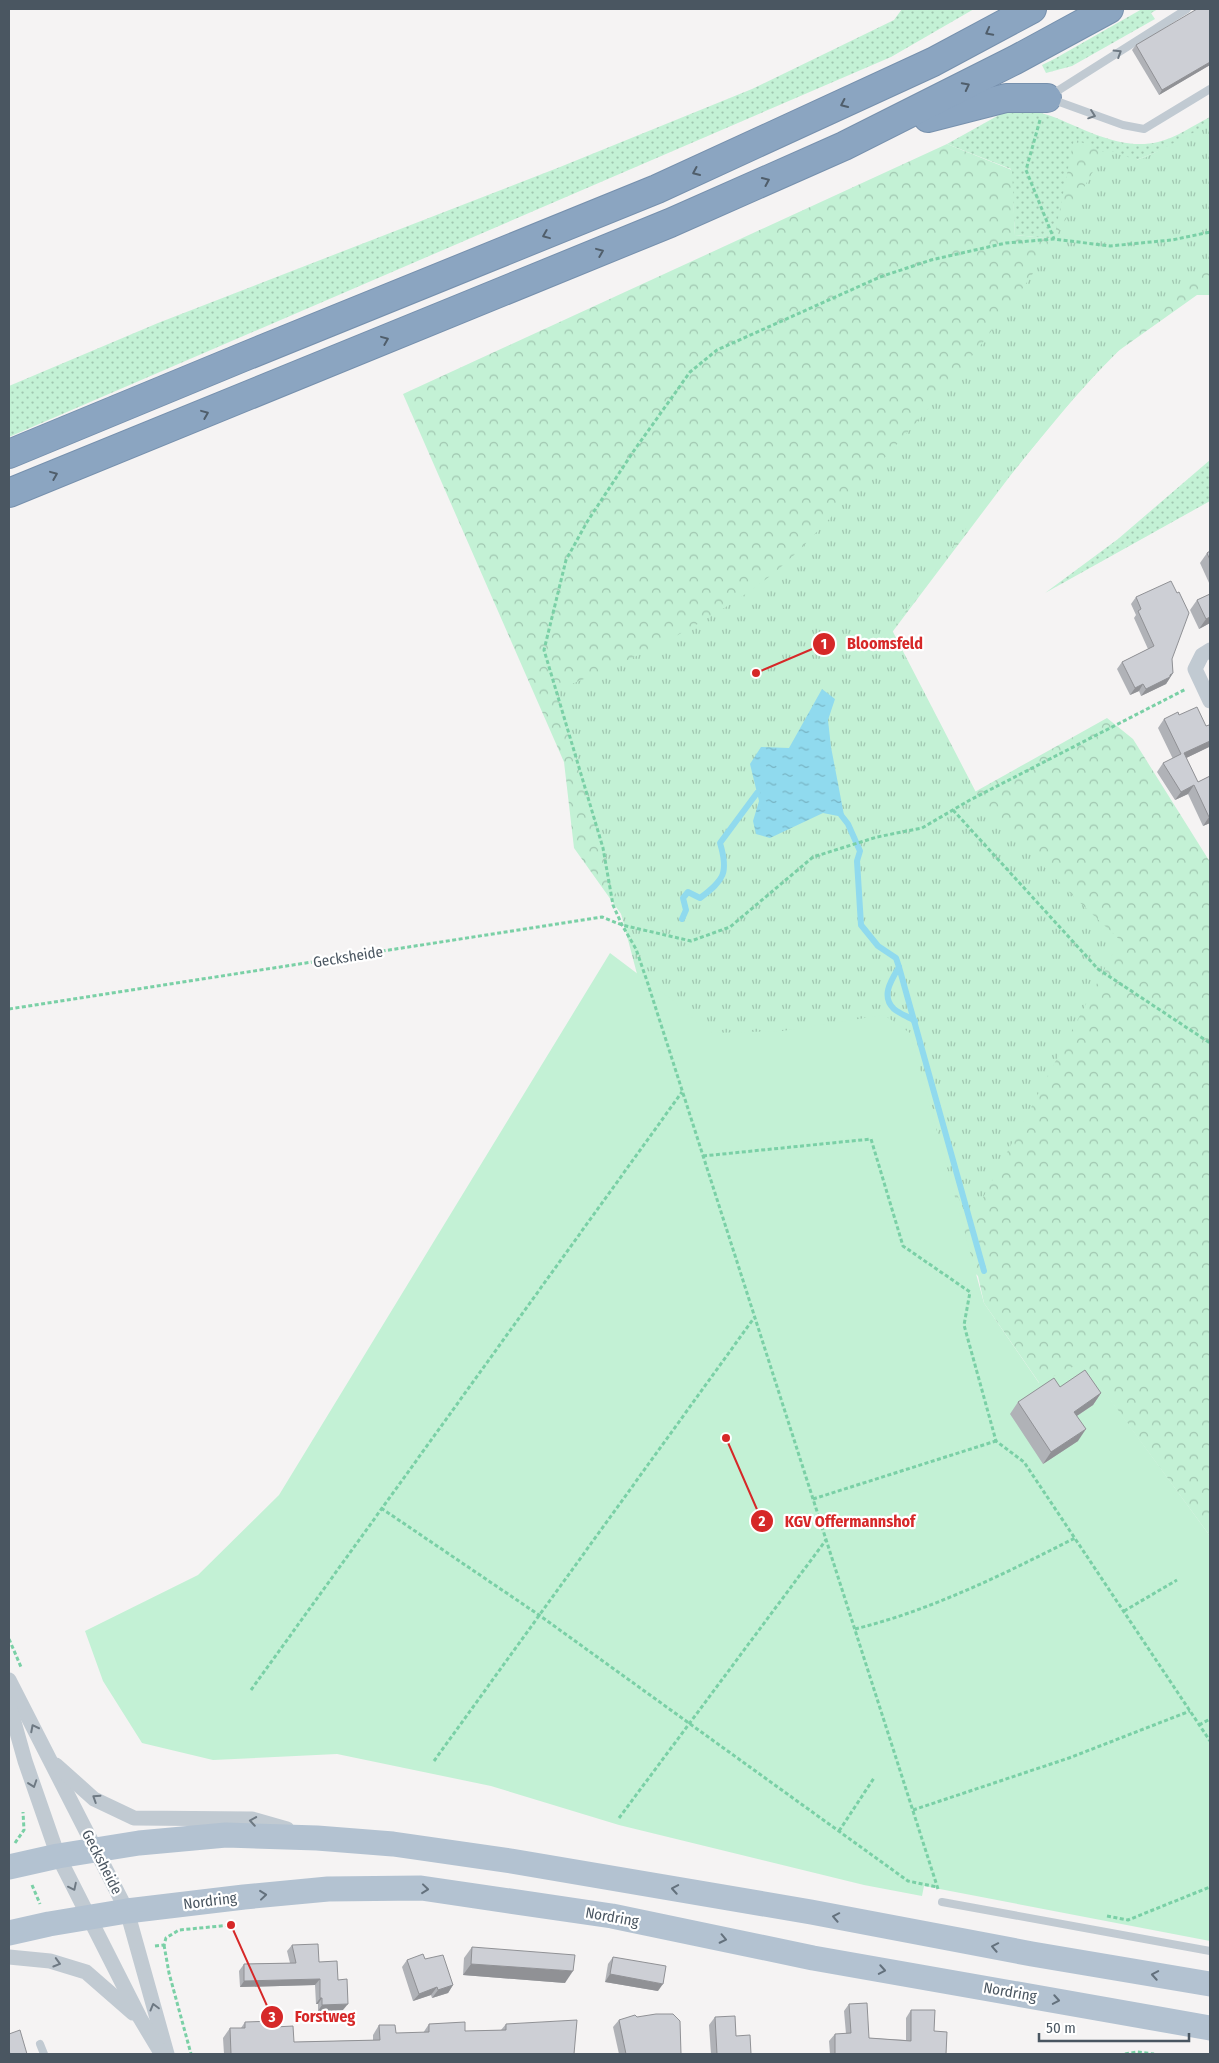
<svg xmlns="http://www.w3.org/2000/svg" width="1219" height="2063" font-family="'Fira Sans Condensed',sans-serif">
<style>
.grass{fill:url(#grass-dots)}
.forest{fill:url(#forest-crowns)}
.park{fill:url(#park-tufts)}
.garden{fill:#c3f1d5}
.water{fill:url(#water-ripples)}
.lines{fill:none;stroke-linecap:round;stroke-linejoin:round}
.stream{stroke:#90daee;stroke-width:6}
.motorway-casing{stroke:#7690ad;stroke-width:30}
.path{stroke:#7ad0a6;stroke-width:3;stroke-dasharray:4 2.5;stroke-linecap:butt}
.service{stroke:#c1cad2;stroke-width:8}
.minor{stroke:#c1cad2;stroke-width:15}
.primary{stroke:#b3c2d1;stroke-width:25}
.motorway{stroke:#8ba5c1;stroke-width:28}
.wall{fill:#b0b2b7}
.shaded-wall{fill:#909195}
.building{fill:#cdcfd5;stroke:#909195}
.oneway{stroke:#505e6b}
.oneway2{stroke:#6e7983}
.oneway3{stroke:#64717d}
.labels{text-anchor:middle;stroke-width:4.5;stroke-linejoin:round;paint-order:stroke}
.street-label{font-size:15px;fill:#4a5661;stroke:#fff}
.leader{fill:none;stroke:#d62828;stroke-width:2}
.callout-dot{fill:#d62828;stroke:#fff;stroke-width:2}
.mark-label{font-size:15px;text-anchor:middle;font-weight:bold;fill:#fff}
.callout-label{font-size:16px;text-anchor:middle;font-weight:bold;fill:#d62828;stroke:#fff;stroke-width:4.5;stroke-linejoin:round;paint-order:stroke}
</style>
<defs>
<pattern id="grass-dots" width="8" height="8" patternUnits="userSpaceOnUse" patternTransform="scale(1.25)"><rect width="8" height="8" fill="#c3f1d5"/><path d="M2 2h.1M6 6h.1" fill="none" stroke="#a0c6b0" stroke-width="1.8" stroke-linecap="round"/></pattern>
<pattern id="forest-crowns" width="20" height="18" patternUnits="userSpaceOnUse" patternTransform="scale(1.25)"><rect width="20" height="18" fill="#c3f1d5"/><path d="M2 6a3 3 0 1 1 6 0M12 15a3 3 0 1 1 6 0" fill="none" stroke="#a0c6b0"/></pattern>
<pattern id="park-tufts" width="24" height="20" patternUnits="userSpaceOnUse" patternTransform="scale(1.25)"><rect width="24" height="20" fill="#c3f1d5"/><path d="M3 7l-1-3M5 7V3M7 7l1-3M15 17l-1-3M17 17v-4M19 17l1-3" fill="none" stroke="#a0c6b0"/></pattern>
<pattern id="water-ripples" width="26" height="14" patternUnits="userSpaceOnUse" patternTransform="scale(1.25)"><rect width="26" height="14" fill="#90daee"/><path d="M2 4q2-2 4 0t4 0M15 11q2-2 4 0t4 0" fill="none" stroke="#78b4c4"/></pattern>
</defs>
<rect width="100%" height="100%" fill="#f5f3f3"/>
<g class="grass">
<path d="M 902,9 L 974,9 L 891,57 L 9,437 L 9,386 L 158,323 L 560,167 L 752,89 L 894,20 Z"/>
<path d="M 1142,9 L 1158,9 L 1151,13 L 1155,19 L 1072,66 L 1046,73 L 1042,65 L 1056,58 Z"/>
<path d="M 1017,109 C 1028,111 1041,112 1051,116 C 1085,129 1121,151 1158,142 C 1176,138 1194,125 1210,117 L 1210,126 L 1179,143 L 1129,163 L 1054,239 L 1015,235 L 1011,169 L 947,144 L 1008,110 Z"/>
<path d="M 1210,460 L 1210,501 L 1045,593 L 1118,539 Z"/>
</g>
<g class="forest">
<path d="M 1210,126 L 1210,295 L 1197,295 L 1114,354 L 1058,416 L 1010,476 L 829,716 L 661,970 L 574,848 L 564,762 L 403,394 L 947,144 L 1012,170 L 1015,235 L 1054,239 L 1074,139 L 1129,163 L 1179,143 Z"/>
<path d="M 1107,718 L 1133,739 L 1210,862 L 1210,1536 L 1083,1363 L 1040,1384 L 984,1303 L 978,1276 L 709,1033 L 928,818 Z"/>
</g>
<path class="park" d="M 1210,124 L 1210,258 L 1084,386 L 970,523 L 892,630 L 981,802 L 1075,898 L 1120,940 L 969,1224 L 894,1035 L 689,1049 L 637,974 L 613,883 L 556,690 C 623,665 699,628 757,586 C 796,558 828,520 861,484 C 925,415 986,344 1038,266 C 1062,228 1083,188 1106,149 L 1139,161 Z"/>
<path class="garden" d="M 610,953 L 671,999 L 709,1033 L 782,1031 L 884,1015 L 910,1033 L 984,1303 L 1039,1383 L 1083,1362 L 1210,1536 L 1210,1941 L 924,1886 L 922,1896 L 864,1885 L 619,1825 L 491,1786 L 337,1754 L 213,1760 L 142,1743 L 103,1681 L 85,1631 L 198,1575 L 279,1495 Z"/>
<path class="water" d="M 822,689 L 835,699 L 828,720 L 831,747 L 844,815 L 838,816 L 823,813 L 770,838 L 756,834 L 753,821 L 759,801 L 750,764 L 761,747 L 789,748 Z"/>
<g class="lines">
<g class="stream">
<path d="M 841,815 L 848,824 L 860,851 L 857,861 L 861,925 L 878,946 L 896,958 L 899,967 L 984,1271"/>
<path d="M 682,919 L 686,910 L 683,898 L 688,892 L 700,898 C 724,880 729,873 720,843 L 757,793"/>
<path d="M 899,967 C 892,979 880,996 894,1009 C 900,1014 909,1017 915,1021"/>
</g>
<defs>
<g id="motorway">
<path d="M 928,118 L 1006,98 L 1047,98"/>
<path d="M 9,454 L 241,358 L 657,189 L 933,62 L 1032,9"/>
<path d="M 9,493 L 670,223 L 844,146 L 1015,60 L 1109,9"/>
</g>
</defs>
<use href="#motorway" class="motorway-casing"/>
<g class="path">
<path d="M 1040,120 L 1026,170 L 1054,239"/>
<path d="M 953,810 L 1098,969 L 1210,1043"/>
<path d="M 9,1009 L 602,917 L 622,925 L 691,941 L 730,927 L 813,857 L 877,837 L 922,828 L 970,800 L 1186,689"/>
<path d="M 703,1156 L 871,1139 L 903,1246 L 970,1292 L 964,1325 L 996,1441 L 1024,1462 L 1210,1741"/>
<path d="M 813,1499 L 996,1441"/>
<path d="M 381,1508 L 539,1615 L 908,1881 L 937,1887"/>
<path d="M 1124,1611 L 1177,1580"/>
<path d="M 855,1629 C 932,1610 1004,1574 1075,1538"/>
<path d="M 9,1639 L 21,1667"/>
<path d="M 251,1690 L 682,1092"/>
<path d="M 1199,1725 L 1210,1719"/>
<path d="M 434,1761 L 754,1318"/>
<path d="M 913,1810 L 1069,1758 L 1190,1711"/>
<path d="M 619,1818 L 826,1540"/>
<path d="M 839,1831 L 874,1778"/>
<path d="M 15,1843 L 24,1830 L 23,1812"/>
<path d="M 32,1885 L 40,1904"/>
<path d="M 938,1889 L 648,984 L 636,949 L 622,925 L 613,905 L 603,848 L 544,650 L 566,560 L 587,522 L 633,452 L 690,372 L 717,350 L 880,277 L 931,260 L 1006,243 L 1054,239 L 1110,246 L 1172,240 L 1210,232"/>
<path d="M 1107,1916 L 1128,1920 L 1210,1887"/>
<path d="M 164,1945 L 169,1973 L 191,2054"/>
<path d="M 155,1946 L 164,1945 L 166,1938 L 179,1930 L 231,1925"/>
<path d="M 1125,2054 L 1137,2052 L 1154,2054"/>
</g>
<g class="service">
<path d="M 1051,95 L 1187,9"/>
<path d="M 1051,99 L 1123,125 L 1144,129 L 1210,89"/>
<path d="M 942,1902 L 1210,1951"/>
<path d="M 40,2044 L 44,2054"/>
</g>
<g class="minor">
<path d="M 1210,650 L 1202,655 L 1195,669 L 1210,701"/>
<path d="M 9,1680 L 127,1911 L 167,2054"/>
<path d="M 9,1704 L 25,1761 L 58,1856 L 140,2018 L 161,2053"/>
<path d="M 56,1765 L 94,1799 L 134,1818 L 252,1819 L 287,1829"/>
<path d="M 9,1957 L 50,1961 L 86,1972 L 133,2013"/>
</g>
<g class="primary">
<path d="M 9,1867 L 58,1856 L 139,1843 L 226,1835 L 317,1838 L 393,1844 L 511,1861 L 811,1912 L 1032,1954 L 1210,1984"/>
<path d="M 9,1933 L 49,1924 L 127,1911 L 244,1897 L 328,1889 L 421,1888 L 612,1916 L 813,1958 L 1210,2028"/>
</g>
<use href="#motorway" class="motorway"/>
</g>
<g class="wall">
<path d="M 1136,45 L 1210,65 L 1159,95 L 1132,50 Z"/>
<path d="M 1210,551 L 1210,585 L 1200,563 L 1207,553 Z"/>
<path d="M 1210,594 L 1210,623 L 1199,629 L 1190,610 L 1197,600 Z"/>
<path d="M 1136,597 L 1172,659 L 1173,673 L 1166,684 L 1141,696 L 1139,691 L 1130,695 L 1117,669 L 1122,662 L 1148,649 L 1134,618 L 1136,615 L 1131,604 Z"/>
<path d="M 1179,715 L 1210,728 L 1210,746 L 1209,747 L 1186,758 L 1198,782 L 1210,776 L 1210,823 L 1203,826 L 1188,794 L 1175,800 L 1157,772 L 1163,763 L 1173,759 L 1158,728 L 1164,719 Z"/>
<path d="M 1060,1387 L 1101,1393 L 1093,1405 L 1077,1416 L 1078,1441 L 1043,1464 L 1010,1414 L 1018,1402 Z"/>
<path d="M 292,1945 L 319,1962 L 338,1980 L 343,2010 L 318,2011 L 318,2004 L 316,2004 L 315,1985 L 240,1987 L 239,1971 L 244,1964 L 290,1963 L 287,1951 Z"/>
<path d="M 472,1947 L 565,1983 L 463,1975 L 464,1958 Z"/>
<path d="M 613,1957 L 658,1991 L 605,1982 L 608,1964 Z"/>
<path d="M 425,1959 L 453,1985 L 448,1993 L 432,1998 L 431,1995 L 413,2001 L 402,1967 L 407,1960 Z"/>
<path d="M 849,2004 L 869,2038 L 906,2040 L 906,2018 L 911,2010 L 934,2031 L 946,2054 L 830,2054 L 829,2041 L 835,2034 L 846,2034 L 844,2011 Z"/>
<path d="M 715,2017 L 736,2036 L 751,2054 L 711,2054 L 709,2025 Z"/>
<path d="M 619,2020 L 681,2054 L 619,2054 L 613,2027 Z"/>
<path d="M 245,2022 L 275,2027 L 294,2042 L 373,2040 L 373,2035 L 379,2025 L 396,2033 L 423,2033 L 429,2024 L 465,2031 L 501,2030 L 506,2024 L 574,2054 L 224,2054 L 223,2038 L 230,2028 L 241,2028 Z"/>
</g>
<g class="shaded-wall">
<path d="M 1210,62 L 1210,65 L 1159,95 L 1162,90 Z"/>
<path d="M 1210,617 L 1210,623 L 1199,629 L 1206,619 Z"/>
<path d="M 1173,673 L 1166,684 L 1141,696 L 1146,689 Z"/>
<path d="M 1143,684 L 1139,691 L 1130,695 L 1135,688 Z"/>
<path d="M 1210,741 L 1210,746 L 1209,747 L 1178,762 L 1184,753 Z"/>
<path d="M 1194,785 L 1188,794 L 1175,800 L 1181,792 Z"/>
<path d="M 1209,817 L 1210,817 L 1210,823 L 1203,826 Z"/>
<path d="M 1101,1393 L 1093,1405 L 1066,1423 L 1074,1412 Z"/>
<path d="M 1086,1429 L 1078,1441 L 1043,1464 L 1051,1452 Z"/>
<path d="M 471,1964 L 573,1971 L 565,1983 L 463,1975 Z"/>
<path d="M 610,1974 L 663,1984 L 658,1991 L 605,1982 Z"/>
<path d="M 320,1979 L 315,1985 L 240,1987 L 244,1981 Z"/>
<path d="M 453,1985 L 448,1993 L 432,1998 L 438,1990 Z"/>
<path d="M 437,1987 L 431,1995 L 413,2001 L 419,1994 Z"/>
<path d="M 320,1998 L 322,1998 L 318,2004 L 316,2004 Z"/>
<path d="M 348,2004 L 343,2010 L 318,2011 L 322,2005 Z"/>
</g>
<g class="building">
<path d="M 1197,9 L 1210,9 L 1210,62 L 1162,90 L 1136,45 Z"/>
<path d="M 1210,551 L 1210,560 L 1207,553 Z"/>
<path d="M 1171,581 L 1177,593 L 1179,592 L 1189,613 L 1172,659 L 1173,673 L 1170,675 L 1170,677 L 1146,689 L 1143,684 L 1135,688 L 1122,662 L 1154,646 L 1138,611 L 1141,609 L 1136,597 Z"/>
<path d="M 1210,594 L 1210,617 L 1206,619 L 1197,600 Z"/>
<path d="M 1197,707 L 1206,726 L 1209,725 L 1210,728 L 1210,741 L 1184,753 L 1198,782 L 1210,776 L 1210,817 L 1209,817 L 1194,785 L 1181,792 L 1163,763 L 1181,754 L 1164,719 L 1178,712 L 1179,715 Z"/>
<path d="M 1085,1370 L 1101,1393 L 1074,1412 L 1086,1429 L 1051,1452 L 1018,1402 L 1054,1378 L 1060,1387 Z"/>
<path d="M 318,1944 L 319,1962 L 337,1961 L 338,1980 L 347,1979 L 348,2004 L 322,2005 L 322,1998 L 320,1998 L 320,1979 L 244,1981 L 244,1964 L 296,1963 L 292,1945 Z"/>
<path d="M 472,1947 L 575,1955 L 573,1971 L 471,1964 Z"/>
<path d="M 423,1954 L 425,1959 L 443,1955 L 453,1985 L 438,1990 L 437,1987 L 419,1994 L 407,1960 Z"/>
<path d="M 613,1957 L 666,1966 L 663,1984 L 610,1974 Z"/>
<path d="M 867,2003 L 869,2038 L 911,2041 L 911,2010 L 935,2010 L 934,2031 L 947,2032 L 946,2054 L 835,2054 L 835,2034 L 851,2033 L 849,2004 Z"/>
<path d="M 656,2014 L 673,2014 L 680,2021 L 681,2054 L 626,2054 L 619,2020 L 635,2015 L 637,2017 Z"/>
<path d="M 735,2016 L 736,2036 L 750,2035 L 751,2054 L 717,2054 L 715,2017 Z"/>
<path d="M 577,2020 L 574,2054 L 231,2054 L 230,2028 L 245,2028 L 245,2022 L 275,2021 L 275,2027 L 293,2026 L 294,2042 L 380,2040 L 379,2025 L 395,2025 L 396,2033 L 429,2032 L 429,2024 L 465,2022 L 465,2031 L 506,2030 L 506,2024 Z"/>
<path d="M 20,2030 L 27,2054 L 10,2054 L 9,2050 L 9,2034 Z"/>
</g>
<defs><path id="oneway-chevron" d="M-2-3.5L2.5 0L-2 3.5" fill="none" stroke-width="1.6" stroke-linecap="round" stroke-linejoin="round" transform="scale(1.25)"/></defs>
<g class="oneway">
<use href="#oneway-chevron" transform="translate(989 32) rotate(152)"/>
<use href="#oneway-chevron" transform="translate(966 86) rotate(-27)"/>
<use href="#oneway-chevron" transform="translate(844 104) rotate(155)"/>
<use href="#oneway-chevron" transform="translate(696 172) rotate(156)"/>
<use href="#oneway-chevron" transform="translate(766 181) rotate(-24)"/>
<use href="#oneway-chevron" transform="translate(546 235) rotate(158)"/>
<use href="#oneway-chevron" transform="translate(600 252) rotate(-22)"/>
<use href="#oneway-chevron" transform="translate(385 340) rotate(-22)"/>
<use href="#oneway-chevron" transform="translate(205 414) rotate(-22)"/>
<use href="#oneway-chevron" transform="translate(54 475) rotate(-22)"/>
</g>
<g class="oneway2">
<use href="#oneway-chevron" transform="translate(1118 53) rotate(-32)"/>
<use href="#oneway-chevron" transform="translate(1092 115) rotate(19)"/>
<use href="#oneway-chevron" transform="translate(34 1728) rotate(-117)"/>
<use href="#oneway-chevron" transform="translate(33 1784) rotate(71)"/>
<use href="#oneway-chevron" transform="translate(96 1798) rotate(-147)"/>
<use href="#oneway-chevron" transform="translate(253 1821) rotate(-171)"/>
<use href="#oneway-chevron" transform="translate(73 1887) rotate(64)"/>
<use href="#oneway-chevron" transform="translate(57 1963) rotate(16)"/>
<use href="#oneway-chevron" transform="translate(154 2007) rotate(-105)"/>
</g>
<g class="oneway3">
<use href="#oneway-chevron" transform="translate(425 1889) rotate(6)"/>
<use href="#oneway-chevron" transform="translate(675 1889) rotate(-170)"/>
<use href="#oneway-chevron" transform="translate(263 1895) rotate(-6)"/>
<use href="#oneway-chevron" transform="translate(836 1917) rotate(-169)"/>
<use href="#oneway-chevron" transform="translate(723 1939) rotate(12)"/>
<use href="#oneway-chevron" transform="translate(995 1947) rotate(-169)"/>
<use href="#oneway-chevron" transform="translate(882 1970) rotate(10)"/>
<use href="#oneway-chevron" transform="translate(1155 1975) rotate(-170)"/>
<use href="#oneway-chevron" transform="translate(1056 2000) rotate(10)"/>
</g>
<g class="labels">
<g class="street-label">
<text transform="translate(348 957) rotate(-9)" y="5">Gecksheide</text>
<text transform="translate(102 1862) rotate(63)" y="5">Gecksheide</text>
<text transform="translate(210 1901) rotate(-7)" y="5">Nordring</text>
<text transform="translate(612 1917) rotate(10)" y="5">Nordring</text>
<text transform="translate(1010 1992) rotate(10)" y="5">Nordring</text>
</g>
</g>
<path class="leader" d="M756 673L824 644M726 1438L762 1521M231 1925L272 2017"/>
<g class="callout-dot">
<circle cx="756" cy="673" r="5"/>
<circle cx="726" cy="1438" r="5"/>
<circle cx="231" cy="1925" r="5"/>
<circle cx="824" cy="644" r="12"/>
<circle cx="762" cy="1521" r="12"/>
<circle cx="272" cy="2017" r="12"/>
</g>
<g class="mark-label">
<text x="824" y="649">1</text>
<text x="762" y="1526">2</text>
<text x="272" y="2022">3</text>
</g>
<g class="callout-label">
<text x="885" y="649">Bloomsfeld</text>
<text x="850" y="1527">KGV Offermannshof</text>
<text x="325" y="2022">Forstweg</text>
</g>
<rect width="1219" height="2063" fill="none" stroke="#4a5661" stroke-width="20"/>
<path d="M1039 2033v8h150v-8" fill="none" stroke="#4a5661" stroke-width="2.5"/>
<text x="1046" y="2033" font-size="15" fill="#4a5661" stroke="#ffffff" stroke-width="4" paint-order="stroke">50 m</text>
</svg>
